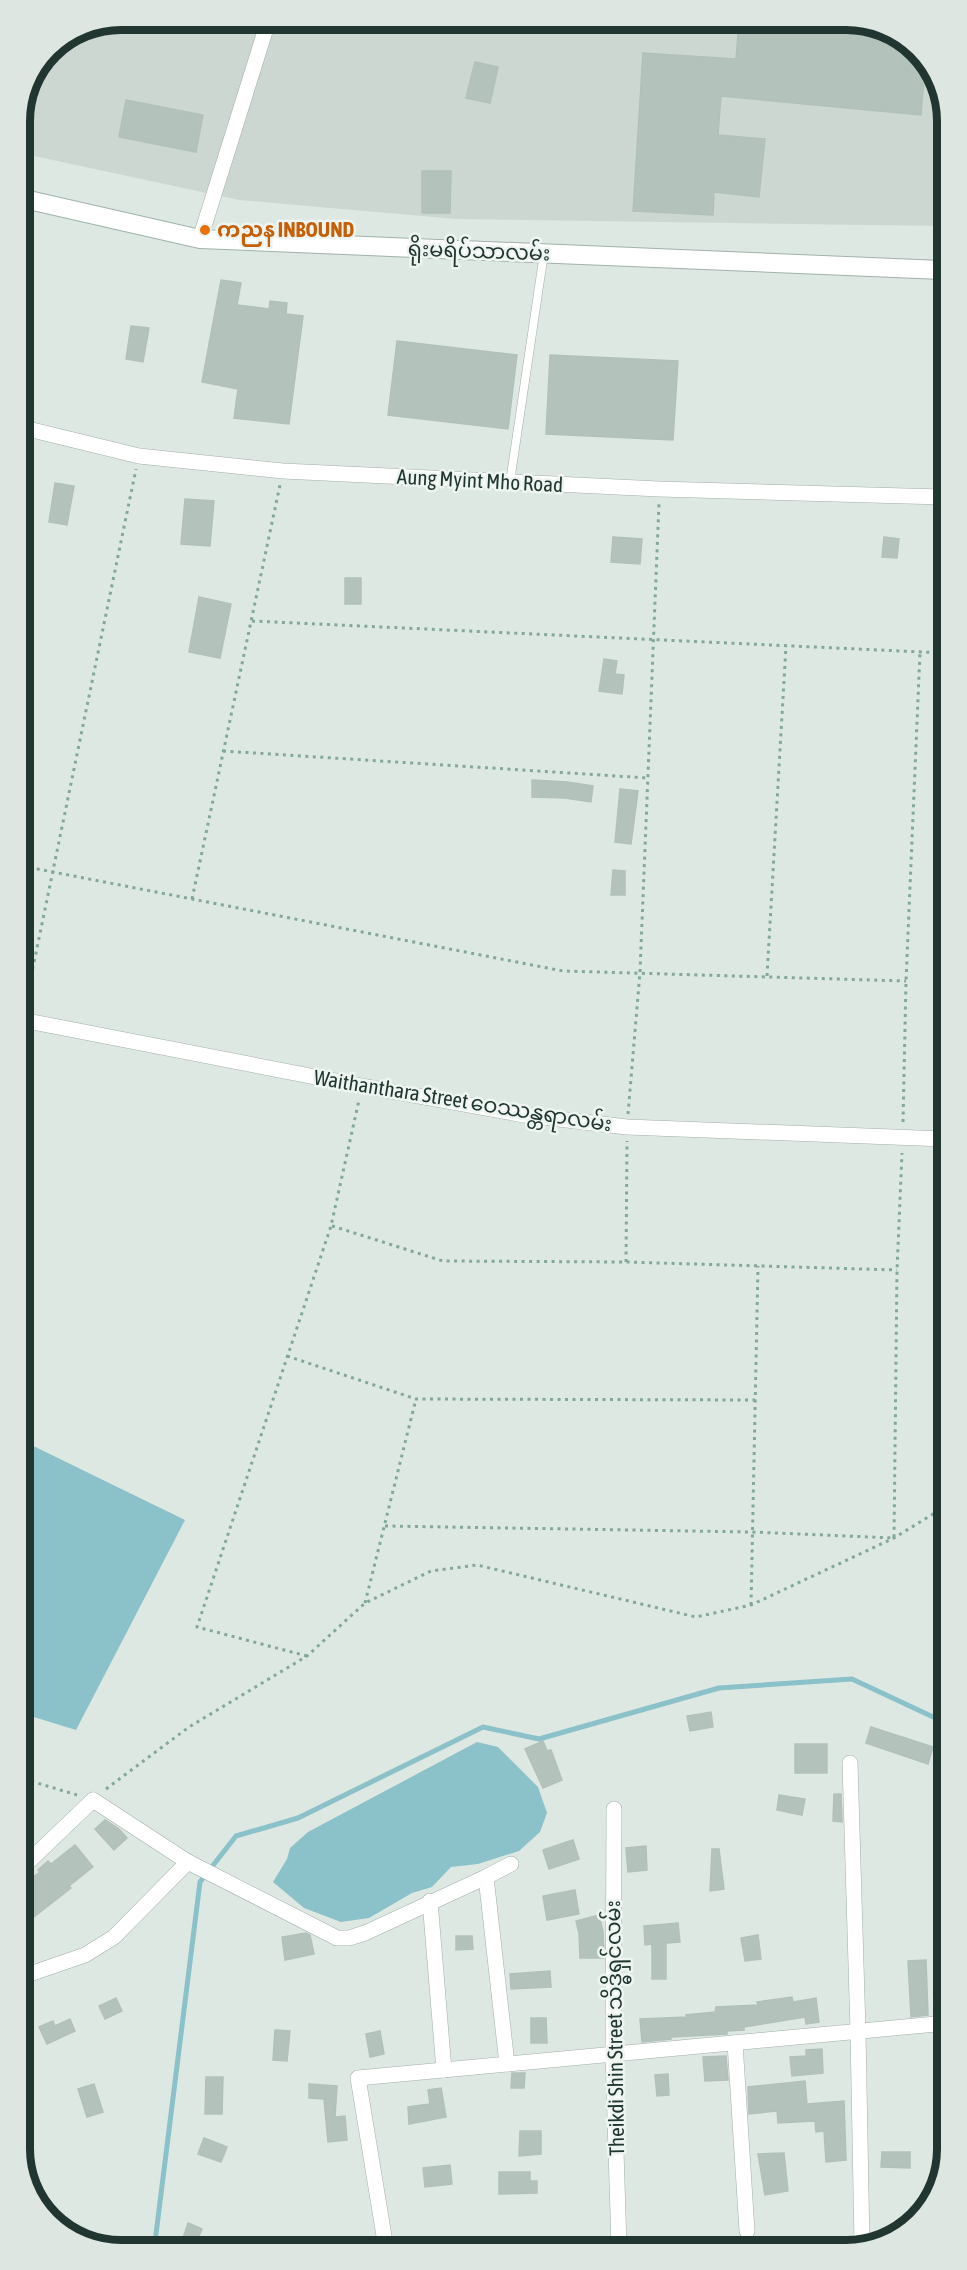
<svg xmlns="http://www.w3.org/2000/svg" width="967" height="2270" font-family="'Asap Condensed','Noto Sans Myanmar',sans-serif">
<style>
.built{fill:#cdd7d2}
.water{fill:#8bc1c8}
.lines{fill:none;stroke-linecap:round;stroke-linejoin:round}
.stream{stroke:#8bc1c8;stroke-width:5}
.building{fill:#b4c2bc;stroke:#b1c1ba;stroke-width:1.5}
.lane-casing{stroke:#a2afaa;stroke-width:9}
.street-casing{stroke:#a2afaa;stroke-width:16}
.secondary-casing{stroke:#9fb2aa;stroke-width:20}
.path{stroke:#82a89b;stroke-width:3;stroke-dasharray:3 4.5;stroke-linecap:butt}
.lane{stroke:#fff;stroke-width:8}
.street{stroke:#fff;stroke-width:15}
.secondary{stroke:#fff;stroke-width:18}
.food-dot{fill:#e8710a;stroke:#eef5f1;stroke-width:2}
.labels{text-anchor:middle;stroke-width:5;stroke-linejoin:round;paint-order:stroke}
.food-label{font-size:21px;font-weight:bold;fill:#c56008;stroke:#eef5f1;text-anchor:start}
.street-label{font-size:21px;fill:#213630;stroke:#eef5f1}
.rim{fill:none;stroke:#213630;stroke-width:8}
</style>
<rect width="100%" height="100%" fill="#dee8e3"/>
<path class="built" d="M 853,20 L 908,41 L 942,88 L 942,226 L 456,219 L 239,200 L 20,153 L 20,114 L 49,49 L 82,27 Z"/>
<g class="water">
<path d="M 23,1441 L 185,1520 L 76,1730 L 24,1714 Z"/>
<path d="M 477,1742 L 498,1747 L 538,1787 L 547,1813 L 540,1832 L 519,1851 L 478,1864 L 451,1867 L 432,1887 L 412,1893 L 369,1918 L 341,1922 L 304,1908 L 273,1882 L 287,1859 L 290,1848 L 308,1832 Z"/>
</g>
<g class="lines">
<path class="stream" d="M 154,2250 L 200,1882 L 236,1836 L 298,1818 L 483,1727 L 539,1739 L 719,1688 L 852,1679 L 946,1723"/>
</g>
<g class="building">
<path d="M 853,20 L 908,41 L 925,64 L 921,115 L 721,96 L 718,135 L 765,139 L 759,197 L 714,192 L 713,215 L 633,211 L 643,53 L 736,59 L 739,21 Z"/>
<path d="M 475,62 L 498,67 L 490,103 L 466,98 Z"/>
<path d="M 126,100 L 203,115 L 196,152 L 119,137 Z"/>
<path d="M 422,171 L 451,171 L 450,213 L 422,213 Z"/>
<path d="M 221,280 L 241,283 L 237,305 L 269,309 L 270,301 L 287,303 L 286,314 L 303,316 L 289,424 L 234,418 L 238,389 L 202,382 Z"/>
<path d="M 131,326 L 149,328 L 143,362 L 126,359 Z"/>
<path d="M 397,341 L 517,355 L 508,429 L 388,415 Z"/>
<path d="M 550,355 L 678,361 L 673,440 L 546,434 Z"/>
<path d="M 55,483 L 74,486 L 67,525 L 49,522 Z"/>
<path d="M 185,499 L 214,501 L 210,546 L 181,544 Z"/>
<path d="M 613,537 L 642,539 L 640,564 L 611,562 Z"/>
<path d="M 884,537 L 899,539 L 897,558 L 882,557 Z"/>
<rect x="345" y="578" width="16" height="26"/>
<path d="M 199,597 L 231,604 L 220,658 L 189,652 Z"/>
<path d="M 604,659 L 617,661 L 615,674 L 624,675 L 622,694 L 599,691 Z"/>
<path d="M 532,780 L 567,782 L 593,786 L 591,802 L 565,798 L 532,797 Z"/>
<path d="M 620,789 L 638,791 L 631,844 L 615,842 Z"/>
<path d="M 613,870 L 625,871 L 625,895 L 611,895 Z"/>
<path d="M 711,1712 L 713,1727 L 690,1731 L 687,1716 Z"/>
<path d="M 871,1727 L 933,1747 L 928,1764 L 866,1743 Z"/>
<path d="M 543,1741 L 547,1751 L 551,1750 L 562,1780 L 543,1788 L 525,1749 Z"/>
<rect x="795" y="1744" width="32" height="29"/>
<path d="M 834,1794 L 841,1794 L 842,1822 L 833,1821 Z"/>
<path d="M 779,1795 L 805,1799 L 802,1815 L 777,1810 Z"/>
<path d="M 105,1820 L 119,1829 L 127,1838 L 114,1850 L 95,1829 Z"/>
<path d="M 573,1840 L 579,1859 L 549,1869 L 543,1850 Z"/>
<path d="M 75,1845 L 93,1867 L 69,1886 L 71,1888 L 30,1920 L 24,1913 L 24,1883 L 40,1872 L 38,1870 L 48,1861 L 51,1864 Z"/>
<path d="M 646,1846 L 647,1870 L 628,1872 L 626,1848 Z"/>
<path d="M 712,1849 L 719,1849 L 724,1889 L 710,1891 Z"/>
<path d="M 575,1890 L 579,1914 L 547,1920 L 543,1896 Z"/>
<path d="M 599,1915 L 603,1931 L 604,1958 L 580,1958 L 579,1933 L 576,1921 Z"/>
<path d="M 678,1923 L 680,1942 L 666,1943 L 666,1979 L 652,1979 L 652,1944 L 645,1945 L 644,1926 Z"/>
<path d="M 306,1933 L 310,1935 L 314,1954 L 285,1960 L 282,1937 Z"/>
<path d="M 758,1935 L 761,1959 L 745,1961 L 741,1938 Z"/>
<path d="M 456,1936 L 472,1936 L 473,1949 L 456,1950 Z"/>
<path d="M 926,1960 L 928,2015 L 911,2017 L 908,1961 Z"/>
<path d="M 550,1971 L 551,1987 L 511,1989 L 510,1974 Z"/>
<path d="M 792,1997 L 793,2002 L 816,1998 L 819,2022 L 806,2024 L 805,2017 L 744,2027 L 744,2030 L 727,2031 L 727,2034 L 671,2037 L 671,2039 L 642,2042 L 640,2019 L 687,2017 L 686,2015 L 715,2012 L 716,2007 L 758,2005 L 757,2002 Z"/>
<path d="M 116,1998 L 122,2011 L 105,2019 L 99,2006 Z"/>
<path d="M 531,2018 L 546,2018 L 547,2043 L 531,2043 Z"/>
<path d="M 70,2019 L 75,2031 L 47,2044 L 39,2027 L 53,2021 L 55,2026 Z"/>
<path d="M 275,2030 L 290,2031 L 287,2061 L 273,2060 Z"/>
<path d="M 380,2031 L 384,2054 L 370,2057 L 366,2034 Z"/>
<path d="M 822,2049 L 823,2073 L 792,2076 L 790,2057 L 806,2056 L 806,2050 Z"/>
<path d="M 726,2056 L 728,2080 L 705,2081 L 703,2057 Z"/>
<path d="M 512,2073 L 525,2073 L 524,2088 L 511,2088 Z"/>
<path d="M 668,2074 L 669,2095 L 657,2096 L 655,2075 Z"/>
<path d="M 206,2077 L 223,2077 L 222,2114 L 205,2114 Z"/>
<path d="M 805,2081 L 807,2104 L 844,2101 L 846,2160 L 826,2162 L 824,2131 L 816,2132 L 815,2121 L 778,2123 L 777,2111 L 749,2114 L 748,2087 Z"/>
<path d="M 94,2084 L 103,2112 L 87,2117 L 78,2089 Z"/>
<path d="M 309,2084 L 337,2086 L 335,2117 L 345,2116 L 347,2140 L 328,2142 L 324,2099 L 309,2098 Z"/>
<path d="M 441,2088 L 446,2117 L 409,2124 L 408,2107 L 430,2104 L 428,2090 Z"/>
<path d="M 520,2131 L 541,2131 L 541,2154 L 519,2156 Z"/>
<path d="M 204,2138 L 227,2147 L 221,2162 L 198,2154 Z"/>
<path d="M 882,2152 L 910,2152 L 910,2168 L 881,2167 Z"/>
<path d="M 784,2153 L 788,2191 L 765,2195 L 758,2154 Z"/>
<path d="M 450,2165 L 452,2184 L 425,2187 L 423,2168 Z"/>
<path d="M 499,2172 L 530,2172 L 530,2181 L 537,2181 L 537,2193 L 499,2194 Z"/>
<path d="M 188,2223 L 202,2229 L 193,2250 L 179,2250 Z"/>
</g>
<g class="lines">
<defs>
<path id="lane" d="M 510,482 L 544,253"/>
<g id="street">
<path d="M 200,239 L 267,25"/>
<path d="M 20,427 L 139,456 L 283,471 L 659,489 L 943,497"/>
<path d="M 22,1020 L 362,1086 L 524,1115 L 627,1127 L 945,1139"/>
<path d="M 850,1763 L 858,2031 L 862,2245"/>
<path d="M 614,1809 L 613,2054 L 619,2247"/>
<path d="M 24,1866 L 93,1800 L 188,1862 L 337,1938 L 349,1938 L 365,1933 L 486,1877 L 511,1864"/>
<path d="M 486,1877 L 507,2064"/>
<path d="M 430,1901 L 444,2070"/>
<path d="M 24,1976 L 85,1955 L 114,1937 L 188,1862"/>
<path d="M 735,2043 L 747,2231"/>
<path d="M 386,2248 L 358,2078 L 947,2023"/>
</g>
<path id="secondary" d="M 20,198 L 200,239 L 942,270"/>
</defs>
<use href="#lane" class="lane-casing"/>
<use href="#street" class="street-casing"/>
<use href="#secondary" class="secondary-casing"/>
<g class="path">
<path d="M 252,621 L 944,653"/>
<path d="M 223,751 L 648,778"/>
<path d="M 22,866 L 563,971 L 906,981"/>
<path d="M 192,899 L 280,485"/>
<path d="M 767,976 L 786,646"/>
<path d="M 25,1006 L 136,469"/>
<path d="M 628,1114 L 640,972 L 659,503"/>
<path d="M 903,1122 L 906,981 L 920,652"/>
<path d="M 332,1226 L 443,1261 L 626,1262 L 897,1270"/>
<path d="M 626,1262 L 627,1141"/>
<path d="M 287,1356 L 416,1399 L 755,1400"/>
<path d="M 385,1526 L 752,1532 L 894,1538 L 897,1270 L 902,1153"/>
<path d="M 365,1603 L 416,1399"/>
<path d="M 751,1605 L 758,1266"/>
<path d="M 307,1656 L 197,1627 L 331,1226 L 359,1100"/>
<path d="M 24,1779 L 77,1795"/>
<path d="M 106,1789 L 189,1727 L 307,1656 L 365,1603 L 431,1571 L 477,1565 L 696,1617 L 751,1605 L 894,1538 L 946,1506"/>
</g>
<use href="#lane" class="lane"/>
<use href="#street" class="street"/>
<use href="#secondary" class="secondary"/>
</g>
<circle class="food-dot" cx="205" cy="230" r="6"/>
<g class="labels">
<g class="food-label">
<text x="217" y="237">ကညန INBOUND</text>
</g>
<g class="street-label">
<text transform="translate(479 251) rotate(2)" y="7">ရိုးမရိပ်သာလမ်း</text>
<text transform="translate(480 481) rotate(3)" y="7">Aung Myint Mho Road</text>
<text transform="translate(463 1101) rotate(9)" y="7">Waithanthara Street ဝေဿန္တရာလမ်း</text>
<text transform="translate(615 2028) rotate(-91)" y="7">Theikdi Shin Street သိဒ္ဓိရှင်လမ်း</text>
</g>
</g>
<path d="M0 0H967V2270H0ZM121 30H846A91 91 0 0 1 937 121V2149A91 91 0 0 1 846 2240H121A91 91 0 0 1 30 2149V121A91 91 0 0 1 121 30Z" fill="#dee6e2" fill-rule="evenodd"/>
<path class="rim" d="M121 30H846A91 91 0 0 1 937 121V2149A91 91 0 0 1 846 2240H121A91 91 0 0 1 30 2149V121A91 91 0 0 1 121 30Z"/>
</svg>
